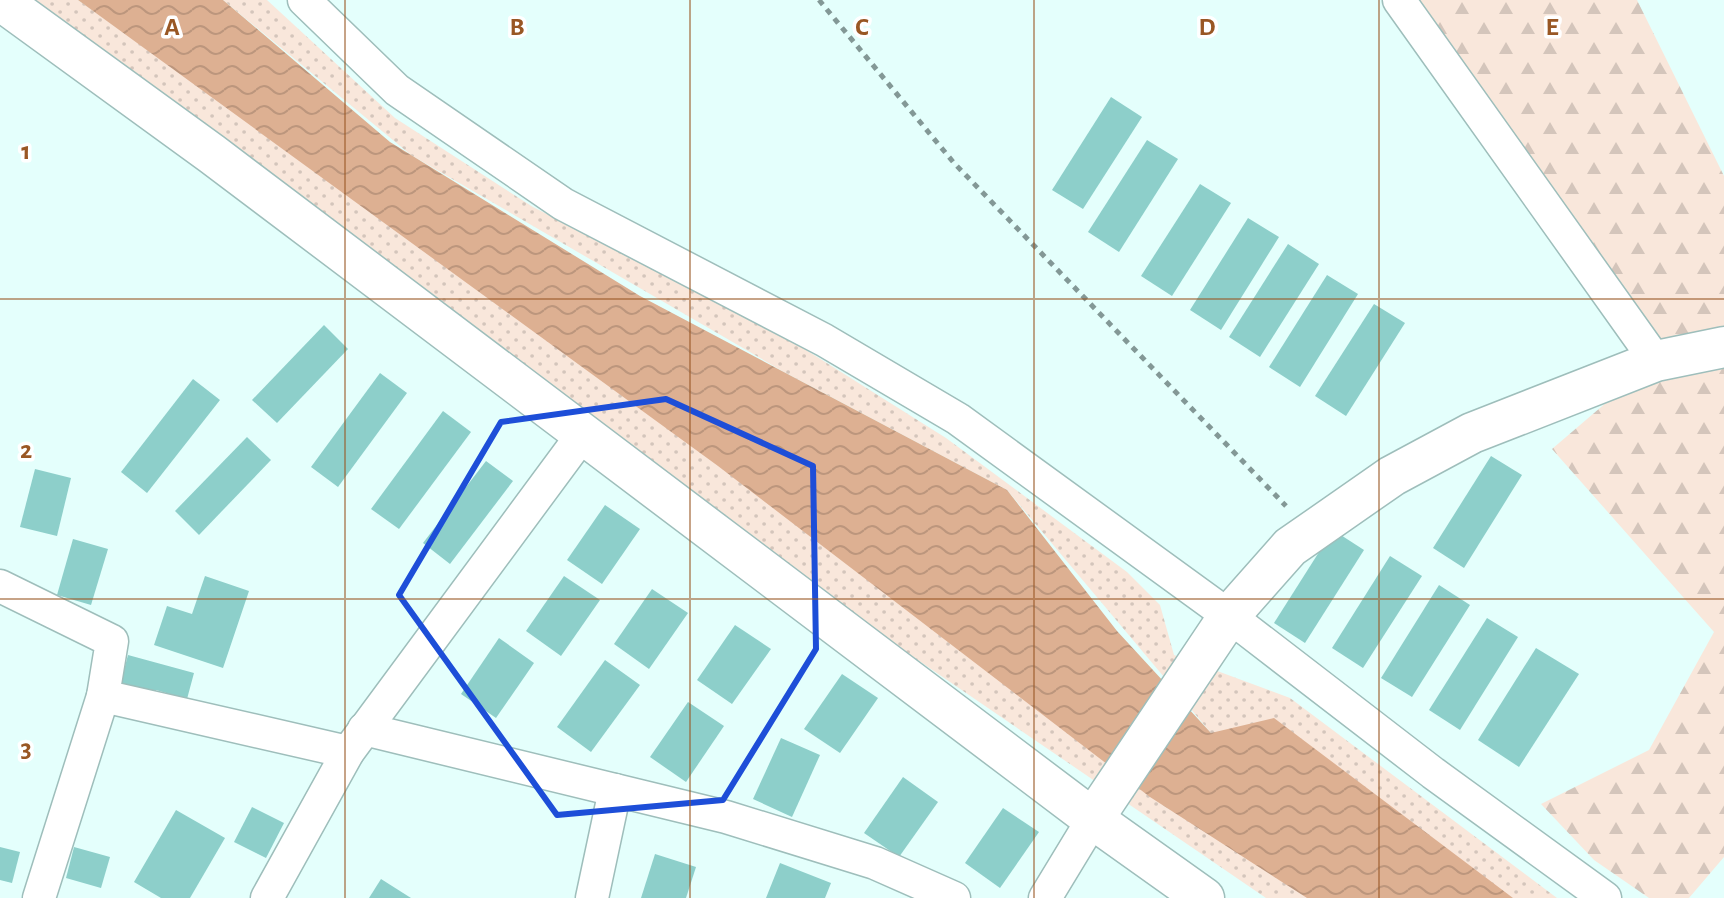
<svg xmlns="http://www.w3.org/2000/svg" width="1724" height="898" font-family="'Alegreya Sans',sans-serif">
<style>
.grass{fill:url(#grass-dots)}
.forest{fill:url(#forest-firs)}
.water{fill:url(#water-waves)}
.building{fill:#8dcfca}
.lines{fill:none;stroke-linecap:round;stroke-linejoin:round}
.minor-casing{stroke:#9ebebb;stroke-width:35}
.tertiary-casing{stroke:#9ebebb;stroke-width:43}
.path{stroke:#839896;stroke-width:5;stroke-dasharray:6 6;stroke-linecap:butt}
.minor{stroke:#fff;stroke-width:32}
.tertiary{stroke:#fff;stroke-width:40}
.marked{fill:none;stroke:#1d4ed8;stroke-width:6;stroke-linejoin:round}
.grid{fill:none;stroke:#995724;stroke-width:2;stroke-opacity:0.55}
.grid-label{font-size:26px;text-anchor:middle;font-weight:bold;fill:#995724;stroke:#fff;stroke-width:7;stroke-linejoin:round;paint-order:stroke}
</style>
<defs>
<pattern id="grass-dots" width="8" height="8" patternUnits="userSpaceOnUse" patternTransform="scale(2)"><rect width="8" height="8" fill="#f9e7db"/><path d="M2 2h.1M6 6h.1" fill="none" stroke="#d4c5bb" stroke-width="1.8" stroke-linecap="round"/></pattern>
<pattern id="forest-firs" width="22" height="20" patternUnits="userSpaceOnUse" patternTransform="scale(2)"><rect width="22" height="20" fill="#f9e7db"/><path d="M5 1l3.5 6h-7zM16 11l3.5 6h-7z" fill="#d4c5bb"/></pattern>
<pattern id="water-waves" width="16" height="10" patternUnits="userSpaceOnUse" patternTransform="scale(2)"><rect width="16" height="10" fill="#ddb092"/><path d="M0 5q4-4 8 0t8 0" fill="none" stroke="#bc967d"/></pattern>
</defs>
<rect width="100%" height="100%" fill="#e4fffc"/>
<g class="grass">
<path d="M 30,0 L 78,0 L 1343,898 L 1266,898 L 868,626 L 435,296 Z"/>
<path d="M 223,0 L 267,0 L 395,118 L 533,207 L 760,321 L 946,438 L 1127,572 L 1160,605 L 1174,655 L 1290,698 L 1557,898 L 1492,898 L 1211,733 L 1007,490 L 784,372 L 411,155 Z"/>
</g>
<path class="forest" d="M 1399,0 L 1637,0 L 1724,176 L 1724,857 L 1689,898 L 1649,898 L 1594,860 L 1541,804 L 1649,750 L 1714,632 L 1552,449 L 1656,360 Z"/>
<path class="water" d="M 78,0 L 223,0 L 390,142 L 640,296 L 1007,490 L 1117,631 L 1211,733 L 1274,718 L 1513,898 L 1307,898 L 1150,797 L 718,466 Z"/>
<g class="building">
<path d="M 1111,97 L 1142,117 L 1083,209 L 1052,190 Z"/>
<path d="M 1147,140 L 1178,159 L 1119,252 L 1088,232 Z"/>
<path d="M 1200,184 L 1231,203 L 1172,296 L 1141,276 Z"/>
<path d="M 1248,218 L 1279,237 L 1221,330 L 1190,310 Z"/>
<path d="M 1288,244 L 1319,264 L 1260,357 L 1229,337 Z"/>
<path d="M 1327,275 L 1358,294 L 1300,387 L 1269,367 Z"/>
<path d="M 1374,304 L 1405,323 L 1346,416 L 1315,396 Z"/>
<path d="M 324,325 L 348,349 L 277,423 L 252,400 Z"/>
<path d="M 380,373 L 407,393 L 338,487 L 311,467 Z"/>
<path d="M 193,379 L 220,400 L 147,493 L 121,472 Z"/>
<path d="M 443,411 L 471,432 L 399,529 L 371,509 Z"/>
<path d="M 247,437 L 271,460 L 199,535 L 175,511 Z"/>
<path d="M 1491,456 L 1522,475 L 1464,568 L 1433,548 Z"/>
<path d="M 486,461 L 513,481 L 450,564 L 423,543 Z"/>
<path d="M 35,469 L 71,478 L 57,536 L 20,527 Z"/>
<path d="M 605,505 L 640,529 L 602,584 L 567,560 Z"/>
<path d="M 1333,530 L 1364,550 L 1305,643 L 1274,623 Z"/>
<path d="M 73,539 L 108,549 L 91,605 L 57,595 Z"/>
<path d="M 1390,556 L 1422,576 L 1363,668 L 1332,648 Z"/>
<path d="M 205,576 L 249,591 L 223,668 L 154,645 L 167,606 L 192,614 Z"/>
<path d="M 564,576 L 600,600 L 561,656 L 526,631 Z"/>
<path d="M 1439,585 L 1470,605 L 1412,697 L 1381,678 Z"/>
<path d="M 652,589 L 688,613 L 649,669 L 614,644 Z"/>
<path d="M 1487,618 L 1518,637 L 1460,730 L 1429,710 Z"/>
<path d="M 735,625 L 771,649 L 732,704 L 697,680 Z"/>
<path d="M 499,638 L 534,663 L 496,718 L 461,694 Z"/>
<path d="M 1536,648 L 1579,674 L 1519,767 L 1478,740 Z"/>
<path d="M 128,655 L 194,673 L 187,699 L 156,690 L 154,699 L 119,689 Z"/>
<path d="M 605,660 L 640,685 L 591,752 L 557,727 Z"/>
<path d="M 842,674 L 878,698 L 840,753 L 804,729 Z"/>
<path d="M 688,702 L 724,726 L 686,782 L 650,757 Z"/>
<path d="M 781,738 L 820,755 L 792,817 L 753,799 Z"/>
<path d="M 903,777 L 938,802 L 899,857 L 864,833 Z"/>
<path d="M 252,807 L 284,823 L 266,858 L 234,842 Z"/>
<path d="M 1003,808 L 1039,832 L 1000,888 L 965,863 Z"/>
<path d="M 176,810 L 225,838 L 190,898 L 161,898 L 134,882 Z"/>
<path d="M 0,847 L 20,852 L 12,883 L 0,880 Z"/>
<path d="M 74,847 L 110,857 L 101,888 L 66,878 Z"/>
<path d="M 655,854 L 696,867 L 686,898 L 641,898 Z"/>
<path d="M 780,863 L 831,883 L 825,898 L 766,898 Z"/>
<path d="M 381,879 L 411,898 L 369,898 Z"/>
</g>
<g class="lines">
<defs>
<g id="minor">
<path d="M 304,0 L 397,90 L 563,204 L 824,340 L 958,419 L 1229,616 L 1433,773 L 1605,898"/>
<path d="M 1399,0 L 1656,361"/>
<path d="M 0,586 L 112,641 L 103,696 L 348,752"/>
<path d="M 364,729 L 726,817 L 875,863 L 954,898"/>
<path d="M 39,898 L 103,696"/>
<path d="M 267,898 L 348,752 L 583,434"/>
<path d="M 592,898 L 615,790"/>
<path d="M 1045,898 L 1093,819"/>
</g>
<g id="tertiary">
<path d="M 0,0 L 212,154 L 1093,819 L 1204,898"/>
<path d="M 1093,819 L 1229,616 L 1290,547 L 1392,476 L 1472,433 L 1656,361 L 1724,347"/>
</g>
</defs>
<use href="#minor" class="minor-casing"/>
<use href="#tertiary" class="tertiary-casing"/>
<path class="path" d="M 819,0 L 954,163 L 1286,506"/>
<use href="#minor" class="minor"/>
<use href="#tertiary" class="tertiary"/>
</g>
<path class="marked" d="M 666,399 L 813,466 L 816,649 L 723,800 L 557,815 L 399,595 L 501,422 Z"/>
<path class="grid" d="M 345,0 L 345,898M 690,0 L 690,898M 1034,0 L 1034,898M 1379,0 L 1379,898M 0,299 L 1724,299M 0,599 L 1724,599"/>
<g class="grid-label">
<text x="172" y="35">A</text>
<text x="517" y="35">B</text>
<text x="862" y="35">C</text>
<text x="1207" y="35">D</text>
<text x="1552" y="35">E</text>
<text x="26" y="159">1</text>
<text x="26" y="458">2</text>
<text x="26" y="757">3</text>
</g>
</svg>
